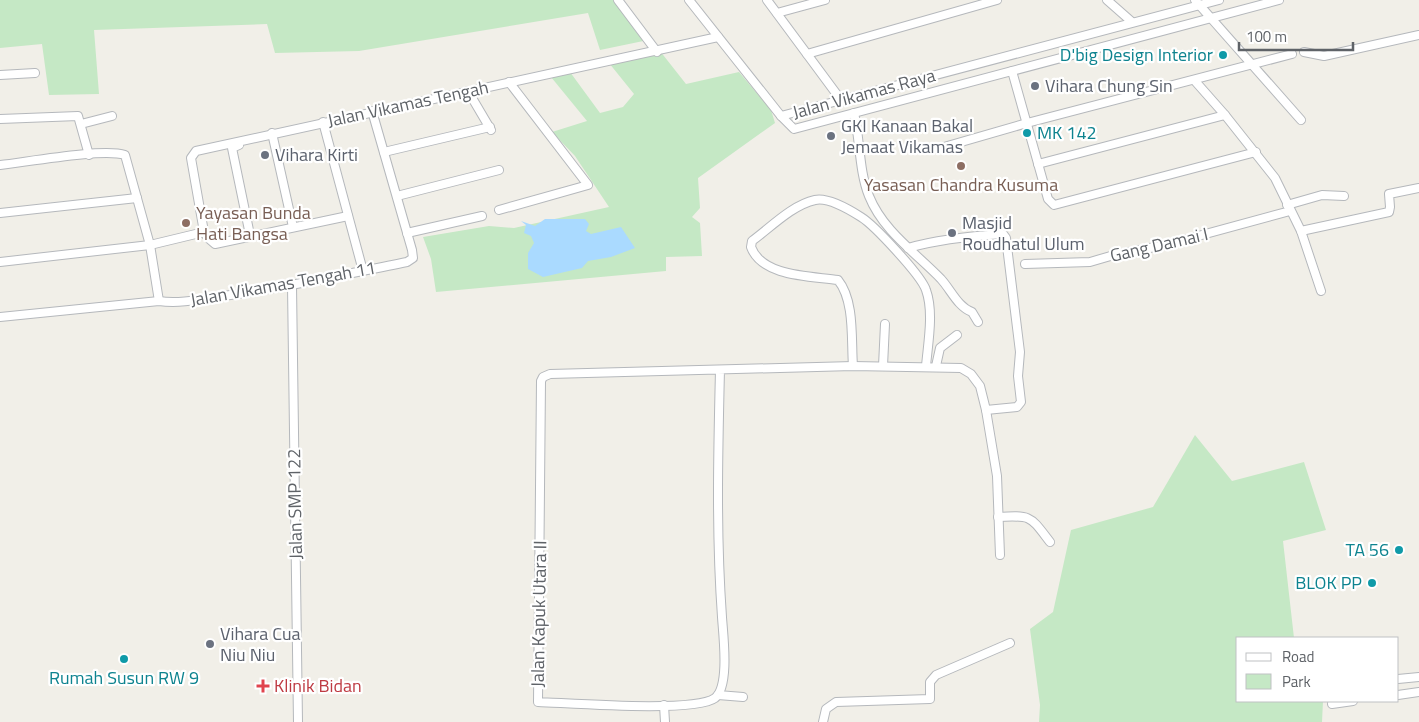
<svg xmlns="http://www.w3.org/2000/svg" width="1419" height="722" font-family="'Titillium Web',sans-serif">
<style>
.green{fill:#c5e8c5}
.water{fill:#aadaff}
.lines{fill:none;stroke-linecap:round;stroke-linejoin:round}
.minor-casing{stroke:#b5b8bc;stroke-width:10}
.minor{stroke:#fff;stroke-width:8}
.culture-dot{fill:#0f9aa8;stroke:#fff;stroke-width:2}
.worship-dot{fill:#6b7280;stroke:#fff;stroke-width:2}
.education-dot{fill:#8d6e63;stroke:#fff;stroke-width:2}
.health-dot{fill:#e0444e;stroke:#fff;stroke-width:2}
.labels{text-anchor:middle;stroke-width:4.5;stroke-linejoin:round;paint-order:stroke}
.culture-label{font-size:18px;fill:#0d838f;stroke:#fff;text-anchor:end}
.worship-label{font-size:18px;fill:#5b616d;stroke:#fff;text-anchor:start}
.street-label{font-size:18px;fill:#5f6368;stroke:#fff}
.education-label{font-size:18px;fill:#785e54;stroke:#fff}
.health-label{font-size:18px;fill:#be3a42;stroke:#fff;text-anchor:start}
</style>
<rect width="100%" height="100%" fill="#f1efe8"/>
<g class="green">
<path d="M 0,0 L 623,0 L 653,39 L 600,50 L 588,13 L 359,51 L 275,53 L 267,24 L 94,30 L 99,94 L 49,95 L 42,44 L 0,48 Z"/>
<path d="M 660,51 L 686,84 L 739,72 L 771,110 L 775,123 L 698,178 L 700,208 L 692,217 L 700,223 L 702,256 L 666,257 L 666,271 L 436,292 L 431,259 L 423,237 L 489,226 L 514,228 L 609,207 L 575,156 L 552,132 L 587,121 L 551,77 L 570,72 L 600,113 L 623,107 L 634,94 L 609,63 Z"/>
<path d="M 1195,435 L 1232,481 L 1304,462 L 1326,530 L 1283,541 L 1294,638 L 1238,638 L 1238,701 L 1323,701 L 1322,722 L 1039,722 L 1040,705 L 1030,629 L 1053,612 L 1071,530 L 1153,507 Z"/>
</g>
<path class="water" d="M 545,219 L 585,219 L 589,224 L 586,231 L 591,234 L 621,227 L 635,248 L 611,257 L 588,261 L 582,268 L 543,277 L 528,269 L 528,253 L 534,243 L 531,236 L 524,233 L 526,225 L 521,221 L 535,226 Z"/>
<g class="lines">
<defs>
<g id="minor">
<path d="M 618,0 L 657,52"/>
<path d="M 689,0 L 781,116 L 794,129 L 1279,0"/>
<path d="M 767,0 L 841,100"/>
<path d="M 1107,0 L 1132,22"/>
<path d="M 1195,0 L 1301,120"/>
<path d="M 777,13 L 825,0"/>
<path d="M 1304,52 L 1324,56 L 1419,35"/>
<path d="M 807,54 L 997,0"/>
<path d="M 1012,71 L 1048,199 L 1054,205 L 1256,152"/>
<path d="M 0,75 L 35,73"/>
<path d="M 1195,81 L 1225,115 L 1275,178 L 1301,231 L 1321,291"/>
<path d="M 468,91 L 491,130"/>
<path d="M 854,113 C 860,138 859,172 869,196 C 883,231 916,253 941,279 C 951,290 958,307 972,312 L 978,322"/>
<path d="M 781,116 L 1219,0"/>
<path d="M 0,119 L 78,116 L 89,155"/>
<path d="M 323,122 L 363,271"/>
<path d="M 81,124 L 112,116"/>
<path d="M 272,133 L 293,227"/>
<path d="M 239,145 L 232,148 L 250,235"/>
<path d="M 937,149 L 1027,123 L 1292,54"/>
<path d="M 384,152 L 490,127"/>
<path d="M 1038,164 L 1225,115"/>
<path d="M 0,165 C 27,162 103,148 125,155 L 150,245 L 159,301"/>
<path d="M 397,196 L 499,170"/>
<path d="M 1287,205 L 1322,195 L 1344,196"/>
<path d="M 499,210 L 588,185 L 509,82"/>
<path d="M 0,213 L 137,198"/>
<path d="M 348,216 L 215,244 L 208,238 L 204,232 L 191,158 L 196,151 L 718,37"/>
<path d="M 1301,231 L 1389,212 L 1390,207 L 1389,194 L 1419,188"/>
<path d="M 407,233 L 482,216"/>
<path d="M 908,248 C 939,239 971,236 1003,234 L 1006,238 L 1020,352 L 1018,376 L 1021,402 L 1017,407 L 986,410"/>
<path d="M 0,262 L 150,245 L 204,232"/>
<path d="M 1025,264 L 1090,262 L 1114,255 L 1165,245 L 1290,211"/>
<path d="M 292,286 L 298,722"/>
<path d="M 0,317 L 159,301 C 180,304 202,299 223,296 C 285,288 346,274 407,262 L 413,258 L 412,250 L 372,111"/>
<path d="M 853,366 C 851,340 855,301 838,280 C 811,276 762,277 751,247 L 752,241 C 770,228 792,205 815,200 C 828,197 850,210 861,217 C 874,225 921,275 926,290 C 934,312 928,343 926,366"/>
<path d="M 883,366 L 885,324"/>
<path d="M 936,366 L 940,348 L 957,335"/>
<path d="M 720,370 C 718,453 716,534 722,617 C 723,634 730,686 715,698 C 695,713 569,703 538,702 L 541,381 L 543,377 L 550,374 L 853,366 L 961,368 L 971,374 L 980,386 L 986,410 L 997,476 L 1000,555"/>
<path d="M 998,517 C 1032,515 1030,516 1050,542"/>
<path d="M 1398,679 L 1419,677"/>
<path d="M 718,695 L 743,697"/>
<path d="M 1398,695 L 1419,692"/>
<path d="M 1332,704 L 1353,701"/>
<path d="M 664,705 L 665,722"/>
<path d="M 823,722 L 826,709 L 836,702 L 930,699 L 930,682 L 936,675 L 1010,643"/>
</g>
</defs>
<use href="#minor" class="minor-casing"/>
<use href="#minor" class="minor"/>
</g>
<g class="culture-dot">
<circle cx="1223" cy="55" r="5"/>
<circle cx="1027" cy="133" r="5"/>
<circle cx="1399" cy="550" r="5"/>
<circle cx="1372" cy="583" r="5"/>
<circle cx="124" cy="659" r="5"/>
</g>
<g class="worship-dot">
<circle cx="1035" cy="86" r="5"/>
<circle cx="831" cy="136" r="5"/>
<circle cx="265" cy="155" r="5"/>
<circle cx="952" cy="233" r="5"/>
<circle cx="210" cy="644" r="5"/>
</g>
<g class="education-dot">
<circle cx="961" cy="166" r="5"/>
<circle cx="186" cy="223" r="5"/>
</g>
<path class="health-dot" d="M260.5 678.5h5v5h5v5h-5v5h-5v-5h-5v-5h5z"/>
<g class="labels">
<g class="culture-label">
<text x="1213" y="61">D'big Design Interior</text>
<text x="1037" y="139" text-anchor="start">MK 142</text>
<text x="1389" y="556">TA 56</text>
<text x="1362" y="589">BLOK PP</text>
<text x="124" y="684" text-anchor="middle">Rumah Susun RW 9</text>
</g>
<g class="worship-label">
<text x="1045" y="92">Vihara Chung Sin</text>
<text x="841" y="132">GKI Kanaan Bakal<tspan x="841" dy="21">Jemaat Vikamas</tspan></text>
<text x="275" y="161">Vihara Kirti</text>
<text x="962" y="229">Masjid<tspan x="962" dy="21">Roudhatul Ulum</tspan></text>
<text x="220" y="640">Vihara Cua<tspan x="220" dy="21">Niu Niu</tspan></text>
</g>
<g class="street-label">
<text transform="translate(864 94) rotate(-15)" y="6">Jalan Vikamas Raya</text>
<text transform="translate(408 104) rotate(-12)" y="6">Jalan Vikamas Tengah</text>
<text transform="translate(1159 245) rotate(-13)" y="6">Gang Damai I</text>
<text transform="translate(283 284) rotate(-10)" y="6">Jalan Vikamas Tengah 11</text>
<text transform="translate(295 504) rotate(-91)" y="6">Jalan SMP 122</text>
<text transform="translate(539 614) rotate(-89)" y="6">Jalan Kapuk Utara II</text>
</g>
<g class="education-label">
<text x="961" y="191">Yasasan Chandra Kusuma</text>
<text x="196" y="219" text-anchor="start">Yayasan Bunda<tspan x="196" dy="21">Hati Bangsa</tspan></text>
</g>
<g class="health-label">
<text x="274" y="692">Klinik Bidan</text>
</g>
</g>
<rect x="1236" y="637" width="162" height="65" fill="#ffffff" stroke="#bfc1c3"/>
<rect x="1246" y="653" width="25" height="8" fill="#ffffff" stroke="#bfc1c3"/>
<text x="1282" y="662" font-size="15" fill="#5f6368">Road</text>
<rect x="1246" y="674" width="25" height="15" fill="#c5e8c5" stroke="#bfc1c3"/>
<text x="1282" y="687" font-size="15" fill="#5f6368">Park</text>
<path d="M1239 42v8h114v-8" fill="none" stroke="#5f6368" stroke-width="2.5"/>
<text x="1246" y="42" font-size="15" fill="#5f6368" stroke="#ffffff" stroke-width="4" paint-order="stroke">100 m</text>
</svg>
